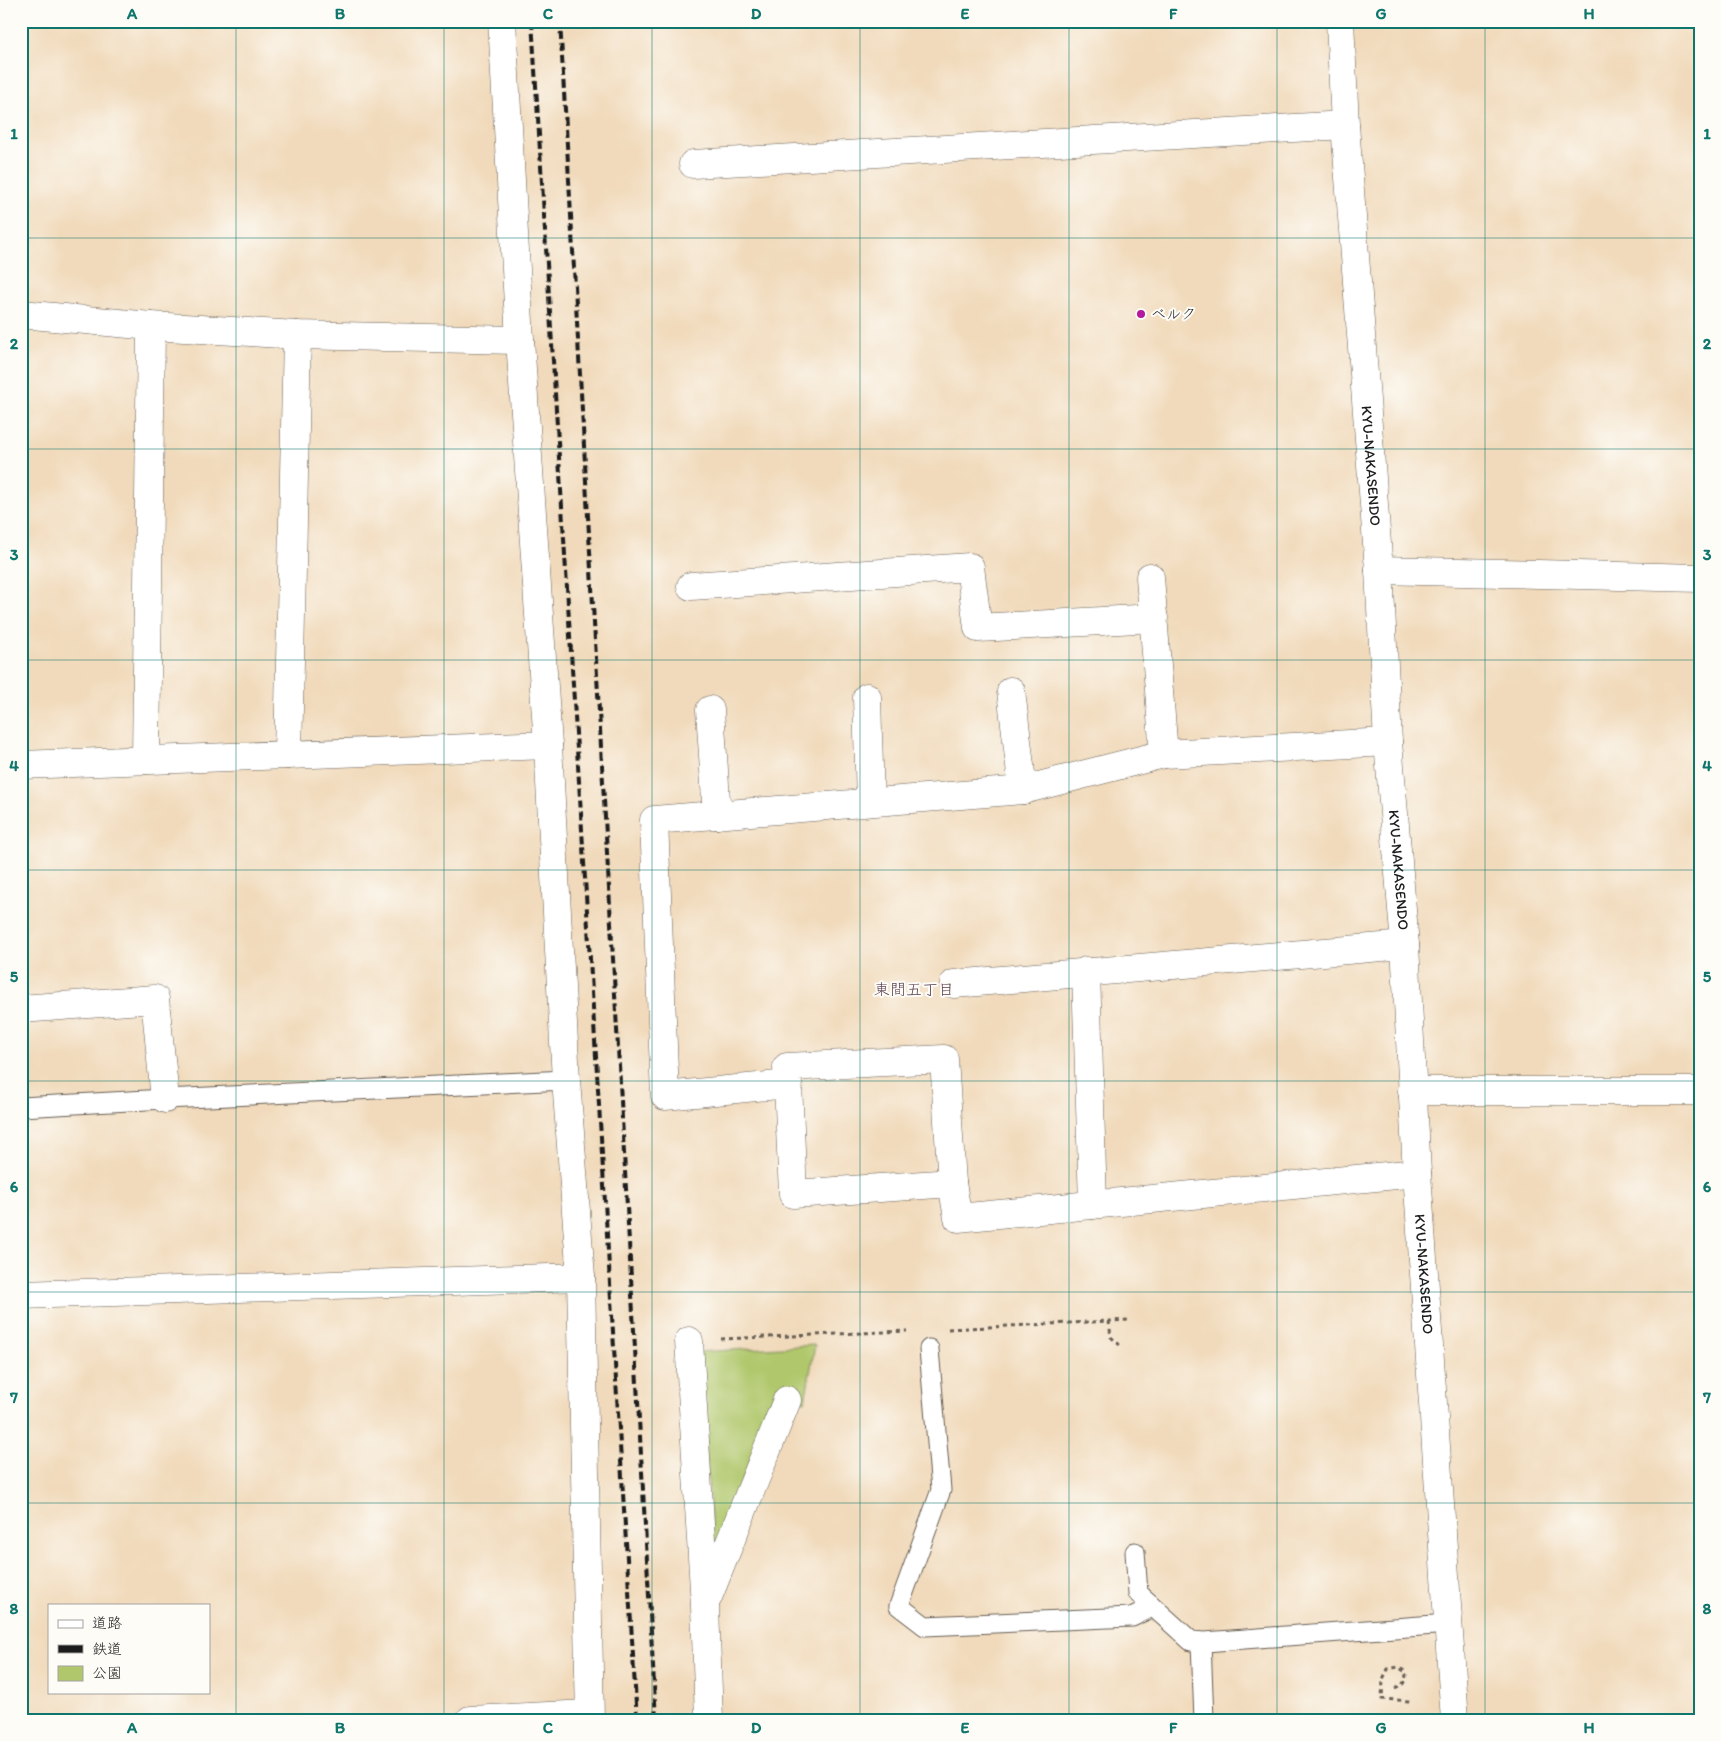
<svg xmlns="http://www.w3.org/2000/svg" width="1721" height="1741" font-family="Itim,'Klee One',sans-serif">
<style>
.green{fill:#b0c76c;stroke:#667244}
.lines{fill:none;stroke-linecap:round;stroke-linejoin:round}
.lane-casing{stroke:#675e54;stroke-width:21}
.street-casing{stroke:#675e54;stroke-width:29}
.secondary-casing{stroke:#675e54;stroke-width:29}
.path{stroke:#675e54;stroke-width:3;stroke-dasharray:4 4;stroke-linecap:butt}
.lane{stroke:#fff;stroke-width:19}
.street{stroke:#fff;stroke-width:28}
.secondary{stroke:#fff;stroke-width:28}
.rail{stroke:#1c1c1c;stroke-width:4;stroke-dasharray:8 4;stroke-linecap:butt}
.grid{fill:none;stroke:#0f766e;stroke-width:1;stroke-opacity:0.55}
.poi-dot{fill:#b5179e;stroke:#fdfcf7;stroke-width:2}
.labels{text-anchor:middle;stroke-width:4;stroke-linejoin:round;paint-order:stroke}
.poi-label{font-size:15px;fill:#1c1c1c;stroke:#fdfcf7;text-anchor:start}
.street-label{font-size:15px;fill:#1c1c1c;stroke:#fdfcf7}
.neighbourhood-label{font-size:16px;fill:#5d4456;stroke:#fdfcf7}
.neatline{fill:none;stroke:#0f766e;stroke-width:2}
.grid-label{font-size:16px;text-anchor:middle;font-weight:bold;fill:#0f766e}
</style>
<rect width="100%" height="100%" fill="#fdfcf7"/>
<filter id="ink" filterUnits="userSpaceOnUse"><feTurbulence type="fractalNoise" baseFrequency=".02" numOctaves="2"/><feDisplacementMap in="SourceGraphic" scale="10" xChannelSelector="R" yChannelSelector="G"/><feConvolveMatrix kernelMatrix="1 2 1 2 8 2 1 2 1" color-interpolation-filters="sRGB"/></filter>
<filter id="wash" filterUnits="userSpaceOnUse"><feTurbulence type="fractalNoise" baseFrequency=".0096" numOctaves="4" result="noise"/><feDisplacementMap in="SourceGraphic" scale="20" xChannelSelector="R" yChannelSelector="G"/><feGaussianBlur stdDeviation="1.12" result="paint"/><feColorMatrix in="noise" values="0 0 0 0 0 0 0 0 0 0 0 0 0 0 0 0 0 1.4 0 .05"/><feComposite in="paint" operator="in"/></filter>
<g filter="url(#wash)">
<rect width="100%" height="100%" fill="#f1dabb"/>
<path class="green" d="M 815,1345 L 805,1401 L 777,1389 L 714,1555 L 698,1352 Z"/>
</g>
<g filter="url(#ink)">
<g class="lines">
<defs>
<g id="lane">
<path d="M 21,1107 L 165,1099 L 566,1080"/>
<path d="M 929,1349 L 941,1490 L 899,1606 L 925,1626 L 1132,1617 L 1152,1607"/>
<path d="M 1135,1552 L 1138,1593 L 1191,1641 L 1205,1642 L 1448,1624"/>
<path d="M 1201,1642 L 1204,1720"/>
</g>
<g id="street">
<path d="M 502,21 L 520,340 L 548,745 L 566,1080 L 581,1277 L 590,1720"/>
<path d="M 693,164 L 1345,125"/>
<path d="M 21,314 L 151,326 L 297,335 L 520,340"/>
<path d="M 1379,570 L 1700,578"/>
<path d="M 1150,577 L 1164,754"/>
<path d="M 691,586 L 970,567 L 978,628 L 1154,618"/>
<path d="M 1011,691 L 1023,790"/>
<path d="M 867,697 L 870,802"/>
<path d="M 710,710 L 717,815"/>
<path d="M 288,755 L 297,335"/>
<path d="M 146,760 L 151,326"/>
<path d="M 21,765 L 548,745"/>
<path d="M 1086,971 L 1093,1205"/>
<path d="M 954,984 L 1405,945"/>
<path d="M 21,1009 L 155,999 L 165,1099"/>
<path d="M 788,1084 L 793,1194 L 952,1183 L 944,1059 L 787,1067 L 788,1084 L 665,1096 L 654,820 L 1023,790 L 1164,754 L 1388,742"/>
<path d="M 1412,1091 L 1700,1091"/>
<path d="M 952,1183 L 958,1218 L 1417,1173"/>
<path d="M 21,1295 L 581,1277"/>
<path d="M 689,1341 L 705,1606 L 709,1720"/>
<path d="M 708,1597 L 787,1400"/>
<path d="M 470,1720 L 589,1714"/>
</g>
<g id="secondary">
<path id="s1" d="M 1340,21 L 1345,125 L 1379,570 L 1388,742 L 1405,945 L 1417,1173 L 1455,1720"/>
</g>
</defs>
<use href="#lane" class="lane-casing"/>
<use href="#street" class="street-casing"/>
<use href="#secondary" class="secondary-casing"/>
<g class="path">
<path d="M 1109,1321 L 1111,1337 L 1122,1347"/>
<path d="M 948,1329 L 1130,1320"/>
<path d="M 721,1339 L 907,1331"/>
<path d="M 1395,1689 C 1404,1685 1406,1681 1406,1672 L 1398,1667 L 1388,1669 L 1383,1679 L 1382,1699 L 1410,1701"/>
</g>
<use href="#lane" class="lane"/>
<use href="#street" class="street"/>
<use href="#secondary" class="secondary"/>
<g class="rail">
<path d="M 532,21 L 637,1720"/>
<path d="M 560,21 L 656,1720"/>
</g>
</g>
</g>
<path class="grid" d="M 236,21 L 236,1720M 444,21 L 444,1720M 652,21 L 652,1720M 860,21 L 860,1720M 1069,21 L 1069,1720M 1277,21 L 1277,1720M 1485,21 L 1485,1720M 21,238 L 1700,238M 21,449 L 1700,449M 21,660 L 1700,660M 21,870 L 1700,870M 21,1081 L 1700,1081M 21,1292 L 1700,1292M 21,1503 L 1700,1503"/>
<circle class="poi-dot" cx="1141" cy="314" r="5"/>
<g class="labels">
<g class="poi-label">
<text x="1151" y="319">ベルク</text>
</g>
<g class="street-label">
<text dy="5" stroke="none"><textPath href="#s1" startOffset="446">KYU-NAKASENDO</textPath></text>
<text dy="5" stroke="none"><textPath href="#s1" startOffset="851">KYU-NAKASENDO</textPath></text>
<text dy="5" stroke="none"><textPath href="#s1" startOffset="1256">KYU-NAKASENDO</textPath></text>
</g>
<g class="neighbourhood-label">
<text x="914" y="995">東間五丁目</text>
</g>
</g>
<rect width="1721" height="1741" fill="none" stroke="#fdfcf7" stroke-width="55"/>
<rect x="48" y="1604" width="162" height="90" fill="#fdfcf7" stroke="#a3a29f"/>
<rect x="58" y="1620" width="25" height="8" fill="#ffffff" stroke="#a3a29f"/>
<text x="92" y="1628" font-size="15" fill="#1c1c1c">道路</text>
<rect x="58" y="1645" width="25" height="8" fill="#1c1c1c" stroke="#a3a29f"/>
<text x="92" y="1654" font-size="15" fill="#1c1c1c">鉄道</text>
<rect x="58" y="1666" width="25" height="15" fill="#b0c76c" stroke="#a3a29f"/>
<text x="92" y="1678" font-size="15" fill="#1c1c1c">公園</text>
<rect x="28" y="28" width="1666" height="1686" class="neatline"/>
<g class="grid-label">
<text x="132" y="19">A</text>
<text x="340" y="19">B</text>
<text x="548" y="19">C</text>
<text x="756" y="19">D</text>
<text x="965" y="19">E</text>
<text x="1173" y="19">F</text>
<text x="1381" y="19">G</text>
<text x="1589" y="19">H</text>
<text x="14" y="139">1</text>
<text x="1707" y="139">1</text>
<text x="14" y="349">2</text>
<text x="1707" y="349">2</text>
<text x="14" y="560">3</text>
<text x="1707" y="560">3</text>
<text x="14" y="771">4</text>
<text x="1707" y="771">4</text>
<text x="14" y="982">5</text>
<text x="1707" y="982">5</text>
<text x="14" y="1192">6</text>
<text x="1707" y="1192">6</text>
<text x="14" y="1403">7</text>
<text x="1707" y="1403">7</text>
<text x="14" y="1614">8</text>
<text x="1707" y="1614">8</text>
<text x="132" y="1733">A</text>
<text x="340" y="1733">B</text>
<text x="548" y="1733">C</text>
<text x="756" y="1733">D</text>
<text x="965" y="1733">E</text>
<text x="1173" y="1733">F</text>
<text x="1381" y="1733">G</text>
<text x="1589" y="1733">H</text>
</g>
</svg>
